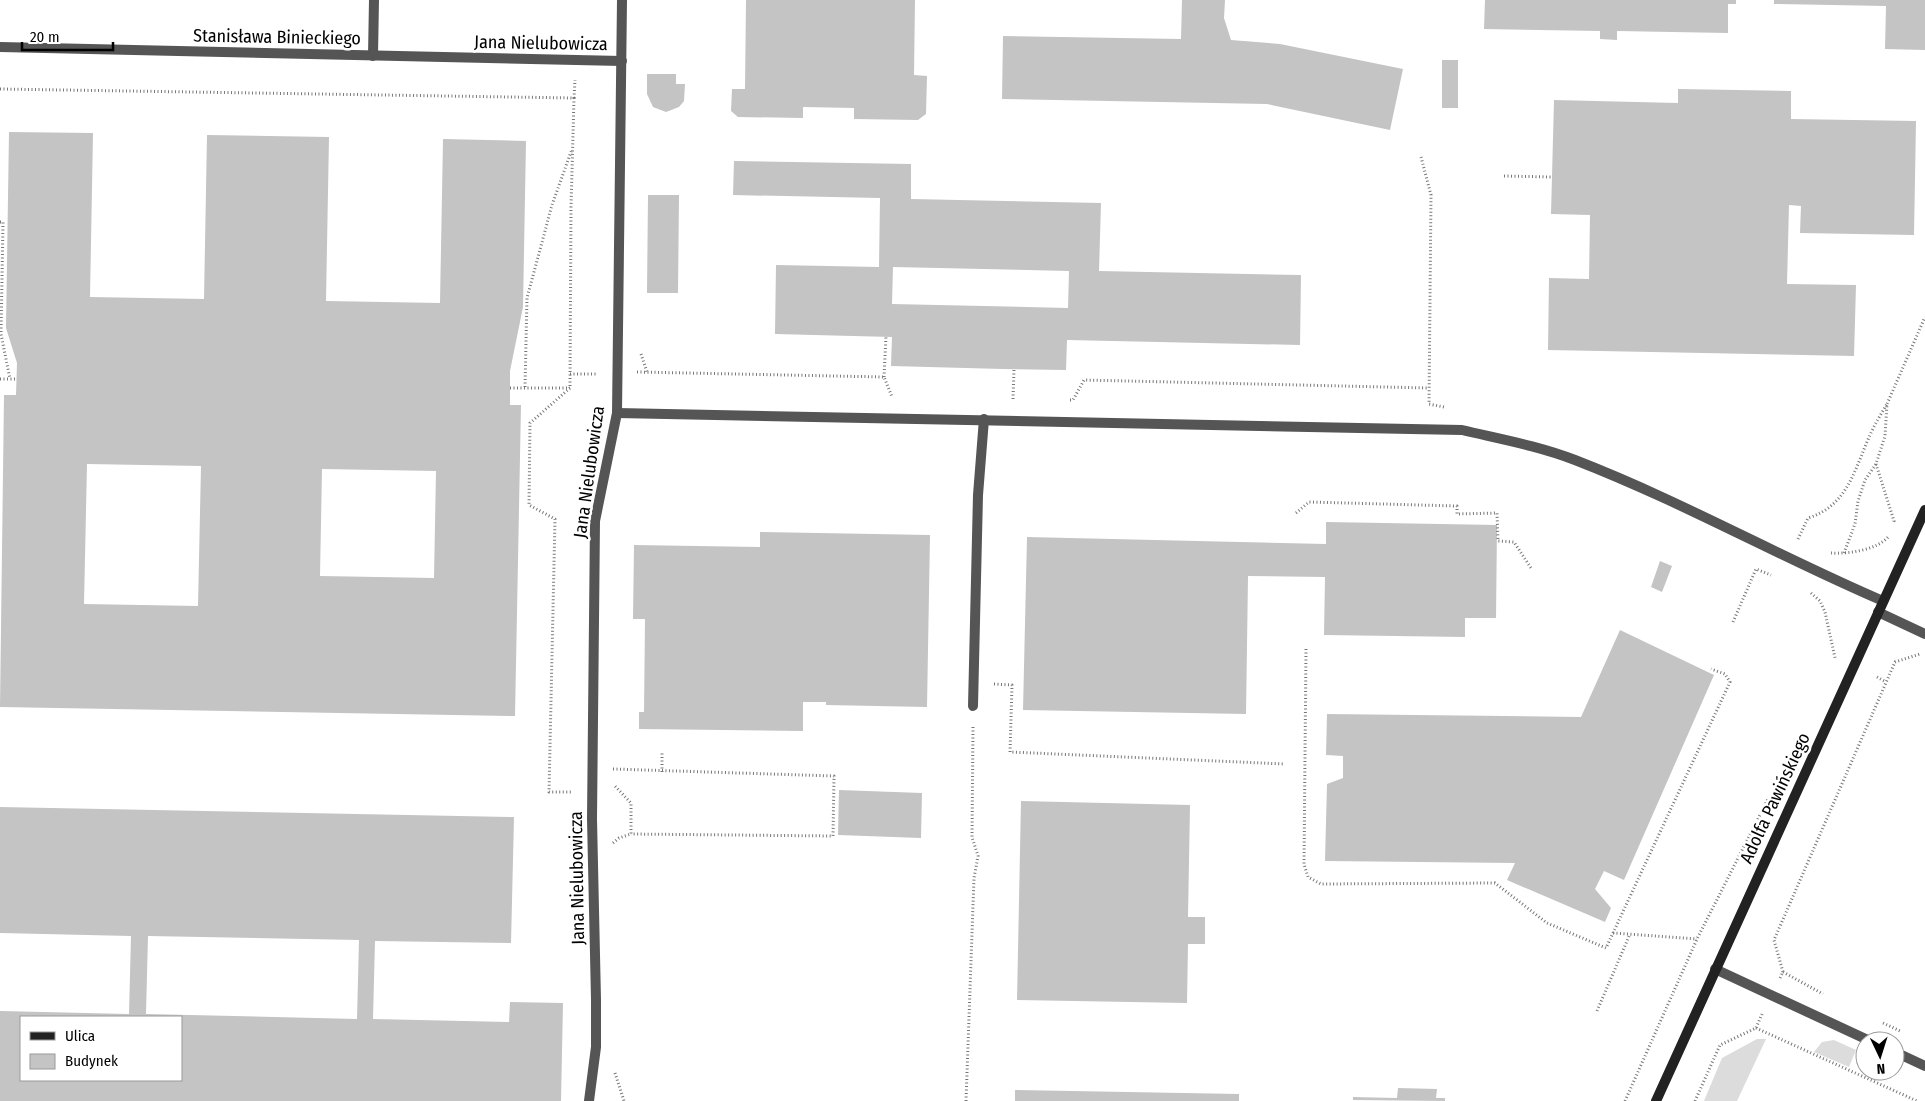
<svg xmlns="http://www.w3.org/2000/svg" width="1925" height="1101" font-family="'Fira Sans Condensed',sans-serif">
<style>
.green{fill:#dcdcdc}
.building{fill:#c4c4c4;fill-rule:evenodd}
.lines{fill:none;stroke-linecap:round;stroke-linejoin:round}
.path{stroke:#777;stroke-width:3;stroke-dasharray:1 2.5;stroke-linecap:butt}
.lane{stroke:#555;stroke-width:10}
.street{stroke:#555;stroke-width:10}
.secondary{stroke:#222;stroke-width:10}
.labels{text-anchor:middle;stroke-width:5;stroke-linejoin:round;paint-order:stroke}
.street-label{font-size:18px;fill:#000;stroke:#fff}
</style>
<rect width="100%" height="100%" fill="#fff"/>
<g class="green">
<path d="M 1757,1039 L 1766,1039 L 1737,1101 L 1704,1101 L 1722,1058 Z"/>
<path d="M 1834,1040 L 1856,1050 L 1849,1067 L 1814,1052 L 1822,1042 Z"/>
</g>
<g class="building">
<path d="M 746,0 L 915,0 L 914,75 L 927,76 L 926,114 L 918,120 L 854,119 L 854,108 L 803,107 L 803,118 L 738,117 L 731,111 L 732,89 L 745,89 Z"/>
<path d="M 1182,0 L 1225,0 L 1224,18 L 1231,40 L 1280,44 L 1403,69 L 1390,130 L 1267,104 L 1002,99 L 1003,36 L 1181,39 Z"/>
<path d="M 1485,0 L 1736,0 L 1736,4 L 1728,4 L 1728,33 L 1617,31 L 1617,40 L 1600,39 L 1600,31 L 1484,29 Z"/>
<path d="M 1774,0 L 1925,0 L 1925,50 L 1885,49 L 1886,6 L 1774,4 Z"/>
<rect x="1442" y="60" width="16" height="48"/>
<path d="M 647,74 L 676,74 L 676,84 L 685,84 L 684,101 L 679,107 L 666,112 L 653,107 L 647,94 Z"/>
<path d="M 1678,89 L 1791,91 L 1791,119 L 1916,121 L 1914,235 L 1800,233 L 1801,206 L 1789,205 L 1787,284 L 1856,285 L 1854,356 L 1548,350 L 1549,278 L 1589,279 L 1590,215 L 1551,214 L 1554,100 L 1678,103 Z"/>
<path d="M 9,132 L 93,133 L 90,297 L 204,299 L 207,135 L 329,137 L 326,301 L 440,303 L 443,139 L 526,141 L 523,307 L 510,371 L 510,405 L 521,405 L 515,716 L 0,707 L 4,395 L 16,395 L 17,363 L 6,328 ZM 87,464 L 201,466 L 198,606 L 84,604 ZM 322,469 L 436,471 L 434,578 L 320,576 Z"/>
<path d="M 734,161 L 911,164 L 911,199 L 1101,203 L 1099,271 L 1301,275 L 1300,345 L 1067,340 L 1066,370 L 1003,369 L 891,366 L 892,337 L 775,334 L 776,265 L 879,267 L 880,198 L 733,195 ZM 893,267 L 1069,271 L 1068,308 L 892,304 Z"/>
<path d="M 648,195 L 679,195 L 678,293 L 647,293 Z"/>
<path d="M 1326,522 L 1497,525 L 1496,618 L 1465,618 L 1465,637 L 1324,635 L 1325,577 L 1248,576 L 1246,714 L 1023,710 L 1027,537 L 1326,544 Z"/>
<path d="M 760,532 L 930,535 L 927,707 L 826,705 L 826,702 L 803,702 L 803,731 L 639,729 L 639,712 L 644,712 L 645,619 L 633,619 L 634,545 L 760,547 Z"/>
<path d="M 1660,561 L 1672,566 L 1662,592 L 1651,587 Z"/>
<path d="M 1620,630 L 1714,675 L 1624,880 L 1604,871 L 1595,889 L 1611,908 L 1605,922 L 1507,880 L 1515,863 L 1325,861 L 1327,784 L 1343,778 L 1343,756 L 1326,755 L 1327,714 L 1581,717 Z"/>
<path d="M 839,790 L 922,793 L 921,838 L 838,835 Z"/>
<path d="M 1021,801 L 1190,805 L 1188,917 L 1205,917 L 1205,944 L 1188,944 L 1187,1003 L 1017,1000 Z"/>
<path d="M 0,807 L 514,817 L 511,943 L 375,941 L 373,1019 L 509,1022 L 510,1002 L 563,1003 L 561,1101 L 0,1101 L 0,1011 L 129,1014 L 131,936 L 0,933 ZM 148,936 L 359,940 L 357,1019 L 146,1014 ZM 21,1017 L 181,1017 L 181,1080 L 21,1080 Z"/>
<path d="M 1398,1088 L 1437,1089 L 1436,1098 L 1445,1098 L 1445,1101 L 1353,1100 L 1353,1097 L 1397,1098 Z"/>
<path d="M 1015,1090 L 1239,1094 L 1239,1101 L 1015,1101 Z"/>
</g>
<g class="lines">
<g class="path">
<path d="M 0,89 L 574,98 L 571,207 L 570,388"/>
<path d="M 574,98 L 575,80"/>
<path d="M 1421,157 L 1431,195 L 1429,404 L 1444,407"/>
<path d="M 1504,176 L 1552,177"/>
<path d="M 0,222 L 3,222 L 1,334 L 10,379"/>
<path d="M 641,354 L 647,372"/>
<path d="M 637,372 L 884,377 L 892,397"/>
<path d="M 570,374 L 598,374"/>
<path d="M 884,377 L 886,336"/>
<path d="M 0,379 L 16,379"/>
<path d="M 525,387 L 527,298 L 552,205 L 572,149"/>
<path d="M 510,388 L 570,388"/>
<path d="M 570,388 L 530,423 L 529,505 L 555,519 L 549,792 L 572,792"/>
<path d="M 1013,399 L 1014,369"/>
<path d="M 1070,400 L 1073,400 L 1084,380 L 1428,388"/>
<path d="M 1876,464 L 1894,521 L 1893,524"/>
<path d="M 1296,513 L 1309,502 L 1457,506 L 1457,514 L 1497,513 L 1498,541 L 1514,542 L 1531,568"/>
<path d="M 1798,539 L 1808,518 C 1848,506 1855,468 1870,435 C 1875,424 1881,414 1887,404"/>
<path d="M 1831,553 C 1848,554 1877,550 1888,537"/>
<path d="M 1844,553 L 1855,524 L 1858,501 L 1865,480 L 1876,464 L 1885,436 L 1887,404 L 1925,317"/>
<path d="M 1811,593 L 1820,601 L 1825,612 L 1835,658"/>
<path d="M 1733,622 L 1756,569 L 1771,575"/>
<path d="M 1306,649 L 1304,864 L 1308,877 L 1321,884 L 1495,883 L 1547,923 L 1606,948 L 1730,682 L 1725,674 L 1711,669"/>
<path d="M 1877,677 L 1886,682"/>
<path d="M 994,684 L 1012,685 L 1010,752 L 1285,764"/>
<path d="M 613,769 L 834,776 L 833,836 L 631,834"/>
<path d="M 662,772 L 662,752"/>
<path d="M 613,843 L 619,838 L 631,834 L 631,803 L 614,785"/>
<path d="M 1613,933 L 1697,939"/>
<path d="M 1783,972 L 1823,994"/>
<path d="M 1780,978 L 1783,972 L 1774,940 L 1895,662 L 1920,654"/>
<path d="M 1597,1011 L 1630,934"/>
<path d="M 1883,1023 L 1900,1031"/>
<path d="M 1756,1028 L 1917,1101"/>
<path d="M 615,1073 L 624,1101"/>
<path d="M 966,1101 L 974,878 L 978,856 L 972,837 L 973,727"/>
<path d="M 1625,1101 L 1697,939 L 1768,799"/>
<path d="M 1695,1101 L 1720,1045 L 1756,1028 L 1762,1014"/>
</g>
<g class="lane">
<path d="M 0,47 L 622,61"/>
<path d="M 373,56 L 374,0"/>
<path d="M 617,413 L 1462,430 C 1500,439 1539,446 1575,460 C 1681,501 1780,557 1883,601"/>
<path d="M 973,706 L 978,495 L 984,419"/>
<path d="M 589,1101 L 596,1047 L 596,1000 L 592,819 L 595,521 L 617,413 L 622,0"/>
</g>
<g class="street">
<path d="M 1878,612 L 1925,634"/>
<path d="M 1715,969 L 1870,1041"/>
<path d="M 1895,1052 L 1925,1066"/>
</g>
<path class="secondary" d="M 1656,1101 L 1925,510"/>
</g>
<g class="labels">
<g class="street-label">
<text transform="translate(277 37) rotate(1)" y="6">Stanisława Binieckiego</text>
<text transform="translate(541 43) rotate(1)" y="6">Jana Nielubowicza</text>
<text transform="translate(589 472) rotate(-82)" y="6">Jana Nielubowicza</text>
<text transform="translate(1775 798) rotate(-65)" y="6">Adolfa Pawińskiego</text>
<text transform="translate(577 878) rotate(-91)" y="6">Jana Nielubowicza</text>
</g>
</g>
<rect x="20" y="1016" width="162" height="65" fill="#ffffff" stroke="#999999"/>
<rect x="30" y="1032" width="25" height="8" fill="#222222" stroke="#999999"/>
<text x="65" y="1041" font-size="15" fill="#000000">Ulica</text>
<rect x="30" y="1054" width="25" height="15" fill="#c4c4c4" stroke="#999999"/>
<text x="65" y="1066" font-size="15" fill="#000000">Budynek</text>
<g transform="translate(1880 1056) rotate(176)"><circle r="24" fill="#ffffff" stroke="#999999"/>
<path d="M0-4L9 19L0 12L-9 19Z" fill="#000000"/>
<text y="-8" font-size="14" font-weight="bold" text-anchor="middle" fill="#000000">N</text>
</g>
<path d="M22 42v8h91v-8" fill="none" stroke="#000000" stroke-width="2.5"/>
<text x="30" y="42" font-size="15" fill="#000000" stroke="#ffffff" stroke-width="4" paint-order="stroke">20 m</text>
</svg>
